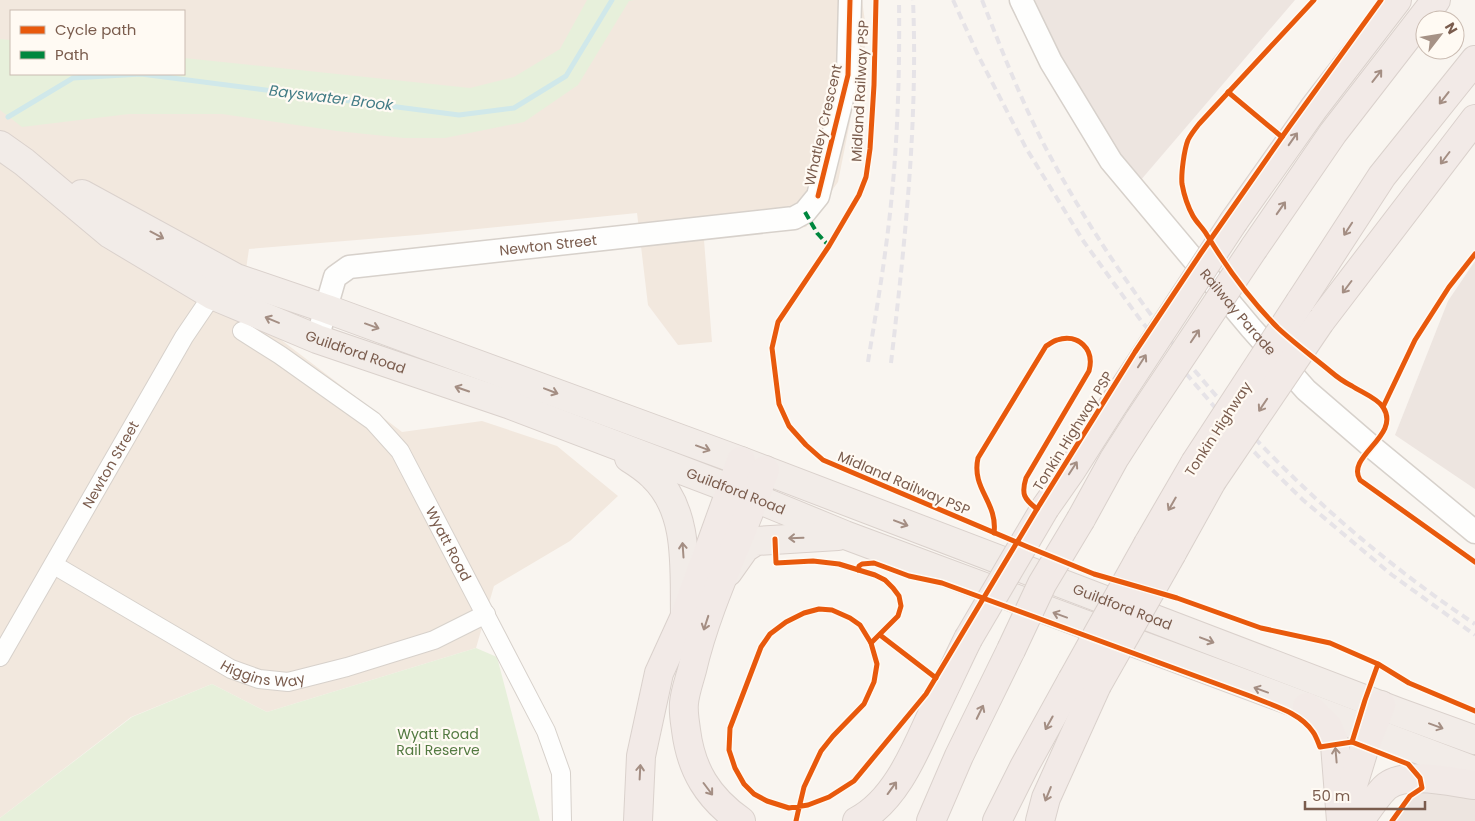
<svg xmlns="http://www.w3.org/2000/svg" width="1475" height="821" font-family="Poppins,sans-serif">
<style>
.residential{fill:#f2e8de;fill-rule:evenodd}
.industrial{fill:#ede5e0}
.green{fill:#e7f0db}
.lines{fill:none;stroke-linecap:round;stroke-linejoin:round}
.stream{stroke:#d0e8ea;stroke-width:5}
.minor-casing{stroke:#d7d1cb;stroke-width:20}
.tertiary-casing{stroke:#d7d1cb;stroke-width:25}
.trunk-casing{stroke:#dad1cc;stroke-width:30}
.motorway-casing{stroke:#dad1cc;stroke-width:30}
.minor{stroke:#fefefd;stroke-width:18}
.tertiary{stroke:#fefefd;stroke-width:22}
.trunk{stroke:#f2ece8;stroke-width:28}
.motorway{stroke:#f2eae7;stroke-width:28}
.rail{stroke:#e6e3e7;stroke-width:4;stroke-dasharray:8 5;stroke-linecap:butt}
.motorway-bridge-casing{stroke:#dad1cc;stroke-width:30;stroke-linecap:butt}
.motorway-bridge{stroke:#f2eae7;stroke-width:28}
.quiet{stroke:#00873e;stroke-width:4;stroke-dasharray:8 4;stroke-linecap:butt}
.cycleway-casing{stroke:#fffaf3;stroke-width:8}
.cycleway{stroke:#e8590c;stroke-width:5}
.oneway{stroke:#a48e83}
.labels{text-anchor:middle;stroke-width:4.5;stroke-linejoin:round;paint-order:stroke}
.street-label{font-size:14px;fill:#7a5c4d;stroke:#fffaf3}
.park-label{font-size:14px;fill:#537a41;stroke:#fffaf3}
.water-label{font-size:15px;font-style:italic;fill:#437c86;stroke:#fffaf3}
</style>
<rect width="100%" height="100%" fill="#f9f5f0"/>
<path class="residential" d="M 0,0 L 862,0 L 867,36 L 838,182 L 806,227 L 704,240 L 712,342 L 678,345 L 648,305 L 637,213 L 417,235 L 249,249 L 239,316 L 280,339 L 402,432 L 482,421 L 557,446 L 618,496 L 570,541 L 494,586 L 476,648 L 267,712 L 212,684 L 131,717 L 0,818 ZM 11,11 L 184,11 L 184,74 L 11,74 Z"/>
<g class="industrial">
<path d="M 1022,0 L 1295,0 L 1134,188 Z"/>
<path d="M 1475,261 L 1475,489 L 1395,435 L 1448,301 Z"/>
<path d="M 1475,785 L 1475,821 L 1392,821 L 1410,796 L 1422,788 Z"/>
</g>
<g class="green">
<path d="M 587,0 L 634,0 L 629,1 L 578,85 L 524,122 L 445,138 L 404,138 L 337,131 L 222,114 L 129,114 L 22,127 L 0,110 L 0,39 L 11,40 L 11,74 L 184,74 L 184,58 L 470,88 L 514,77 L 560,49 Z"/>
<path d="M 476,648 L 497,657 L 540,821 L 0,821 L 0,818 L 132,717 L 212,684 L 267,712 Z"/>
</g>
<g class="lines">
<path class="stream" d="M 8,117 L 73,78 L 141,74 L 459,115 L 514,108 L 566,76 L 612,0"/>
<defs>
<g id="minor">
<path id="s1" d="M 242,331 L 280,355 L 373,421 L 400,451 L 546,731 L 561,773 L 562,821"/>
<path id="s2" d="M 54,565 L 231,669 L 259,679 L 288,682 L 347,667 L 434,640 L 486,614"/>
<path id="s3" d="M 0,657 L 184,337 L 205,306 L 215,287"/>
</g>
<g id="tertiary">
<path id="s4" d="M 1021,0 L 1051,62 L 1111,161 L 1251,328 L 1306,390 L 1372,447 L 1475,532"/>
<path id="s5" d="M 317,339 L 335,277 L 349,267 L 794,218 L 805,212 L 818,196 L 848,75 L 850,0"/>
</g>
<g id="trunk">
<path id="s6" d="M 0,145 L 24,162 L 110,234 L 212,295 L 317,339 L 508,404 L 755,498 L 845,535 L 1307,707 L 1475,771"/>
<path id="s7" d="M 82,194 L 236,278 L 327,309 L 741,461 L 1398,712 L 1475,740"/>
<path d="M 629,458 C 637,463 646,469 653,476 C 690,511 684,569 685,615"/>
<path d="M 728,572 L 745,548 L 756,541 L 838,536"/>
</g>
<g id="motorway">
<path d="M 1234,221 L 1314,108 L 1397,0"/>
<path d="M 1254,248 L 1333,133 L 1436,0"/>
<path d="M 1300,302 L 1382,176 L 1475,60"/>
<path d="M 1320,322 L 1475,119"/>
<path d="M 1045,508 L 1071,471 L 1115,402"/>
<path d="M 1081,519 L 1114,459 L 1139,420"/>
<path d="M 1148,544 L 1195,463"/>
<path d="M 1172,553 L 1212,481"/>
<path d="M 1307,707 L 1328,727 L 1335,745 L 1341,821"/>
<path d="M 1346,808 L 1365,746 L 1381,705"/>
<path d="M 1360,820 C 1367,811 1379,792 1387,786 C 1407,771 1451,782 1475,785"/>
<path d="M 638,821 L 641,756 L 659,673 L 685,616 L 741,461"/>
<path d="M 741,821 C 708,798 691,770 686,730 C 685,722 683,712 684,703 C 685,692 689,681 692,670 C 708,601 742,537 765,470"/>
<path d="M 857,821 C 896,801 916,749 933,712 C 945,688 956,663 968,639"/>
<path d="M 931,821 L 959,756 L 1011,650"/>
<path d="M 997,821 L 1024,767 L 1072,680"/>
<path d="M 1040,821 L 1046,798 L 1097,685"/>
</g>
</defs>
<use href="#minor" class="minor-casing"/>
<use href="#tertiary" class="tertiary-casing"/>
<use href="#trunk" class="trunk-casing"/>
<use href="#motorway" class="motorway-casing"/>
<use href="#minor" class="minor"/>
<use href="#tertiary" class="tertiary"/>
<use href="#trunk" class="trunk"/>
<use href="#motorway" class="motorway"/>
<g class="rail">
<path d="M 953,0 L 979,57 L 1026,148 L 1084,242 L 1142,322 L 1230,425 L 1258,456 L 1303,500 L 1392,575 L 1475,635"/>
<path d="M 982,0 C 1003,53 1023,106 1050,156 C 1151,343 1298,506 1475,624"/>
<path d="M 868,362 C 874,324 881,285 886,246 C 897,165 900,82 899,0"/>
<path d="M 891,363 C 905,242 918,121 913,0"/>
</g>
<defs>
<g id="motorway-bridge">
<path d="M 1115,402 L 1234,221"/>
<path d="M 1139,420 L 1254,248"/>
<path d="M 1195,463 L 1300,302"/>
<path d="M 1212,481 L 1320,322"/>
<path d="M 968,639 L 1045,508"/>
<path d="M 1011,650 L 1042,584 L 1081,519"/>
<path d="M 1072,680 L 1148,544"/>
<path d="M 1097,685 L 1172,553"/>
</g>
</defs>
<use href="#motorway-bridge" class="motorway-bridge-casing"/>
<use href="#motorway-bridge" class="motorway-bridge"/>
<path class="quiet" d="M 805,212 L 817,233 L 829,246"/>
<defs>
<g id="cycleway">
<path d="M 876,0 L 874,85 L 870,149 L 866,177 L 859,195 L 829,246 L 778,322 L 772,348 L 779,404 L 789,426 L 806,445 L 823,460 L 1028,547 L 1094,574 L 1177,598 L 1261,628 L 1330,643 L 1378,664 L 1409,683 L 1475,711"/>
<path d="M 1314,0 L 1199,124 C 1195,129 1191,134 1188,140 C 1184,150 1181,174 1182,184 C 1184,195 1188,207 1193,216 C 1197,223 1203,228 1207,235 C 1227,268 1250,300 1278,328 C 1294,343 1313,357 1330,371 C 1337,377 1344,382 1352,386 C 1361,392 1377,398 1383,407 C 1402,436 1345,456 1360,480 L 1475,562"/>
<path d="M 1228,92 L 1282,137"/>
<path d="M 818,196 L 848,75 L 850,0"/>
<path d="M 1383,407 L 1415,340 L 1449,287 L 1475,254"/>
<path d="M 994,533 C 998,502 971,489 978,458 L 1046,346 C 1050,344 1053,341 1057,340 C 1078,333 1095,349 1089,371 L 1026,478 C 1021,494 1024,499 1037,509"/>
<path d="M 775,539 L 776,563 L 813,561 L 839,564 L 875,575 L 885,580 L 893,588 L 899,596 L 901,606 L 898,616 L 871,643"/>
<path d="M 858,570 L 859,566 L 862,564 L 874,563 L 909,576 L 942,583 L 1250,696 C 1271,705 1300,712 1313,732 C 1316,736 1318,742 1320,747 L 1352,742"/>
<path d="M 880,635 L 936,678"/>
<path d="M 1378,664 L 1365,700 L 1352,742 L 1408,764 L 1420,778 L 1422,788 L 1410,796 L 1392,821"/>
<path d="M 796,821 L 798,812 L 804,787 L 821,751 L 833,736 L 864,704 L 874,682 L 877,664 L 871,643 L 860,625 L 850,618 L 832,610 L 819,609 L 804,613 L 786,622 L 770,634 L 761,647 L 730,728 L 729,750 L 735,768 L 744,784 L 754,794 L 767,801 L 789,808 L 808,805 L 829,797 L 854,781 L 926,694 L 1037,509 L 1135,352 L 1201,253 L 1289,127 L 1381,0"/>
</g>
</defs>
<use href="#cycleway" class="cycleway-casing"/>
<use href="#cycleway" class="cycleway"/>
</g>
<defs><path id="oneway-shaft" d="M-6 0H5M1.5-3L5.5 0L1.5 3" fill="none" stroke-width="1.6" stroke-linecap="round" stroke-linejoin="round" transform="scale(1.25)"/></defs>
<g class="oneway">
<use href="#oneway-shaft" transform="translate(1377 76) rotate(-52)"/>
<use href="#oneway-shaft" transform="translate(1444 98) rotate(128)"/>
<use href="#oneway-shaft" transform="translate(1293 139) rotate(-55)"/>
<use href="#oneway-shaft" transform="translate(1445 158) rotate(127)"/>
<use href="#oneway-shaft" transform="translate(1281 208) rotate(-55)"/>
<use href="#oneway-shaft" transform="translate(1348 229) rotate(123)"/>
<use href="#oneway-shaft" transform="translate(157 235) rotate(28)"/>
<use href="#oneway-shaft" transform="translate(1347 287) rotate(127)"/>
<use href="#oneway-shaft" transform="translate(272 320) rotate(-157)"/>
<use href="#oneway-shaft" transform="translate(372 326) rotate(20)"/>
<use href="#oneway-shaft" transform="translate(1195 336) rotate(-56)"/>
<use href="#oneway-shaft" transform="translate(1142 361) rotate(-57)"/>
<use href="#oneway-shaft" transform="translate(462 389) rotate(-161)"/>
<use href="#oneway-shaft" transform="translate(551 391) rotate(21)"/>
<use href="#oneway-shaft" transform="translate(1263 405) rotate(124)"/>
<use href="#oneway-shaft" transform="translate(703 448) rotate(20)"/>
<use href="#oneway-shaft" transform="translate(1073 468) rotate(-57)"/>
<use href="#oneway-shaft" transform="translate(1172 504) rotate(120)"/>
<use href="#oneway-shaft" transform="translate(901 523) rotate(21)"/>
<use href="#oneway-shaft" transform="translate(796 538) rotate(178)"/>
<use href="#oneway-shaft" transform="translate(683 550) rotate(-94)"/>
<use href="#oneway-shaft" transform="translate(1060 615) rotate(-160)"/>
<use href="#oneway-shaft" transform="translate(706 623) rotate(108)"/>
<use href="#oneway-shaft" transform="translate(1207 640) rotate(21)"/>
<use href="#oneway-shaft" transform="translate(1261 690) rotate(-160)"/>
<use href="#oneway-shaft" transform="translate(980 712) rotate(-64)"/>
<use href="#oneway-shaft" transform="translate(1049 723) rotate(119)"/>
<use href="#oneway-shaft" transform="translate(1436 726) rotate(20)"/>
<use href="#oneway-shaft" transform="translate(1336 755) rotate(-95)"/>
<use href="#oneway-shaft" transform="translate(640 772) rotate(-87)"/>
<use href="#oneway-shaft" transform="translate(892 788) rotate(-54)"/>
<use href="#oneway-shaft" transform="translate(708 789) rotate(53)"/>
<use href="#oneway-shaft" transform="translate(1048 794) rotate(112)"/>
</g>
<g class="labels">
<g class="street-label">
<text transform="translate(860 91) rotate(-87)" y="5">Midland Railway PSP</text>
<text transform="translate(823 125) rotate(-77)" y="5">Whatley Crescent</text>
<text dy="5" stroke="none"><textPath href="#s5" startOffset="282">Newton Street</textPath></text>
<text dy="5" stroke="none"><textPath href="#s4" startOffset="382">Railway Parade</textPath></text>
<text dy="5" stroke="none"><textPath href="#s6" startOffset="415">Guildford Road</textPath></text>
<text transform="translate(1218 429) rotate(-57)" y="5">Tonkin Highway</text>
<text transform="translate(1073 431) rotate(-58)" y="5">Tonkin Highway PSP</text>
<text dy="5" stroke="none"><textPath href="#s3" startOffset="222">Newton Street</textPath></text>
<text transform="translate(904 483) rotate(23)" y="5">Midland Railway PSP</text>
<text dy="5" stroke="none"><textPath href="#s6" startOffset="820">Guildford Road</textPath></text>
<text dy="5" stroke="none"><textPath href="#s1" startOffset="304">Wyatt Road</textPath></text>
<text dy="5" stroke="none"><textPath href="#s7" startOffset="1121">Guildford Road</textPath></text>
<text dy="5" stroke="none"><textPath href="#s2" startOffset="238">Higgins Way</textPath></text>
</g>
<g class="park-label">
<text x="438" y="739">Wyatt Road<tspan x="438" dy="16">Rail Reserve</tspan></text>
</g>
<g class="water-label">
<text transform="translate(331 98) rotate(7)" y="5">Bayswater Brook</text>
</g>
</g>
<rect x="10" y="10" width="175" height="65" fill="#fffaf3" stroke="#cabbb1"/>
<rect x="20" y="26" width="25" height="8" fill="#e8590c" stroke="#cabbb1"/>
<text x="55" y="35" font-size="15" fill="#7a5c4d">Cycle path</text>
<rect x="20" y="51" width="25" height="8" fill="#00873e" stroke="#cabbb1"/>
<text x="55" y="60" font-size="15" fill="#7a5c4d">Path</text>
<g transform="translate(1440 35) rotate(59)"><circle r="24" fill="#fffaf3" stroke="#cabbb1"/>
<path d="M0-4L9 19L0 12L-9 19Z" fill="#a69286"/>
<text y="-8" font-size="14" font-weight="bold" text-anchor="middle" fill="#7a5c4d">N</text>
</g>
<path d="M1305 801v8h120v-8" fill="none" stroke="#7a5c4d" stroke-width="2.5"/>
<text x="1312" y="801" font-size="15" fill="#7a5c4d" stroke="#fffaf3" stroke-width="4" paint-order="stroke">50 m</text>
</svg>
